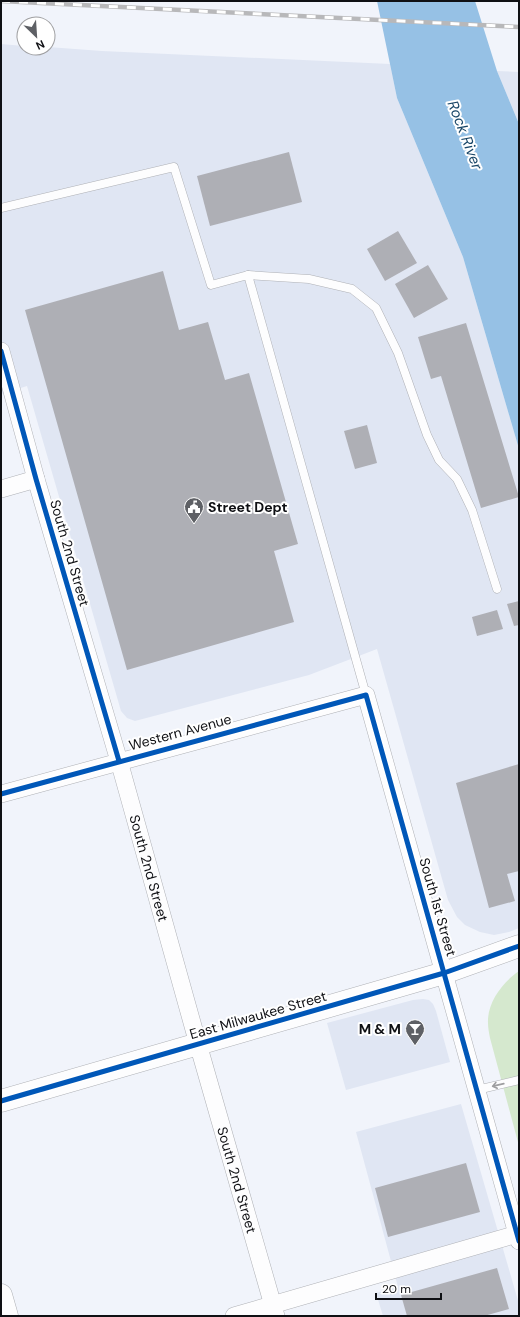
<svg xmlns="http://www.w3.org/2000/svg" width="520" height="1317" font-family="'DM Sans',sans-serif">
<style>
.built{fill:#e0e6f3}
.green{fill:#d5e8ce}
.water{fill:#96c1e5}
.building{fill:#aeafb5}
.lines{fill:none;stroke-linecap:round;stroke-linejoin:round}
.lane-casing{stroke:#afb1b6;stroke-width:9}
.street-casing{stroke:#afb1b6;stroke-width:18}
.secondary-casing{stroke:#afb1b6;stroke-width:23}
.lane{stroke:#fdfdfe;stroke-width:8}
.street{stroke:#fdfdfe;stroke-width:17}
.secondary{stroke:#fdfdfe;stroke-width:22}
.rail-casing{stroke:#b8b8ba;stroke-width:4.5}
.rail{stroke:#fff;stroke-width:3;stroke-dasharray:9;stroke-linecap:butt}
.cycleway-casing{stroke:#fff;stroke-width:8}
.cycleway{stroke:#0057b8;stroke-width:5}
.oneway{stroke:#9e9ea0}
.labels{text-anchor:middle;stroke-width:4;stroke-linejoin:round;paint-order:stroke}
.poi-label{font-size:14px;font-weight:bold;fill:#0f1014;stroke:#fff;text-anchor:start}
.street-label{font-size:14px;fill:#0f1014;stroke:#fff}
.water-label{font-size:15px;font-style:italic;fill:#194667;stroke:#fff}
</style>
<rect width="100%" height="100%" fill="#f1f4fb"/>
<g class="built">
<path d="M 1,44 L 24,46 L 24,48 L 48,47 L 102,51 L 390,64 L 397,98 L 463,257 L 519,449 L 519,928 L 509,932 L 494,935 L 480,932 L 465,925 L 457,917 L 448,900 L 377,649 L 309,675 L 135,721 L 127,718 L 121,711 L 27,386 L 1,394 Z"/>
<path d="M 497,71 L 519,72 L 519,124 Z"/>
<path d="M 423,999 L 429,1000 L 433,1004 L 436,1011 L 450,1062 L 346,1090 L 327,1023 L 413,1000 Z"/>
<path d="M 461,1104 L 519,1304 L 519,1316 L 383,1316 L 376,1293 L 398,1287 L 356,1132 Z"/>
</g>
<path class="green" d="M 519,971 L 519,1146 L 490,1038 C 489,1033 488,1028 488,1023 C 487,1002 503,982 519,971 Z"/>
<path class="water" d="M 377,1 L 475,1 L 497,71 L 519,124 L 519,449 L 463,257 L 397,98 Z"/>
<g class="building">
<path d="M 289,152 L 302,202 L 210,226 L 197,176 Z"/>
<path d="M 398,231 L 417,263 L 385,281 L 367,249 Z"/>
<path d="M 428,265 L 448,299 L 414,318 L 395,284 Z"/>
<path d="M 163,271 L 179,330 L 208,322 L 225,380 L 249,373 L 298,544 L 274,551 L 294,622 L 127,670 L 25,310 Z"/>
<path d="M 466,323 L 519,497 L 481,508 L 441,376 L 431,379 L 418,337 Z"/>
<path d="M 367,425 L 377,463 L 355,469 L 344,431 Z"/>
<path d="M 519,601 L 519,625 L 514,626 L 507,604 Z"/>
<path d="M 497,610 L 503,629 L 477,636 L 472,617 Z"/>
<path d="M 519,764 L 519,871 L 507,874 L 515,901 L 489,908 L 456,783 Z"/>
<path d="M 466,1163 L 480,1212 L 388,1237 L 375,1188 Z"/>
<path d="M 497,1268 L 509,1309 L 484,1316 L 407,1316 L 401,1295 Z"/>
</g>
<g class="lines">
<defs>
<g id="lane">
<path d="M 1,208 L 174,167 L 211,285 L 248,275 L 366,695"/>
<path d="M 248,275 L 309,279 L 352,289 L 376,308 L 398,353 L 427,435 L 439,460 L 457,479 L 472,510 L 497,589"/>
<path d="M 477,1090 L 519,1080"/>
</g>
<g id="street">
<path id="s1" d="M 1,351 L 36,479 L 119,761 L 198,1044 L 276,1316"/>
<path d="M 1,489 L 36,479"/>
<path d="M 1,794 L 366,695 L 519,1241"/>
<path d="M 234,1316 L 517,1234"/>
</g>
<g id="secondary">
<path d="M 1,1101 L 444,973 L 519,946"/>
<path d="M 1,1295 L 7,1316"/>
</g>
</defs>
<use href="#lane" class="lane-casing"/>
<use href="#street" class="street-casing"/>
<use href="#secondary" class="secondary-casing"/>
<use href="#lane" class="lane"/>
<use href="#street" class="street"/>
<use href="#secondary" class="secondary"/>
<defs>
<path id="rail" d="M 1,1 L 519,27"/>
</defs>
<use href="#rail" class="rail-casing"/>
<use href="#rail" class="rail"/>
<defs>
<g id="cycleway">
<path d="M 1,351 L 36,479 L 119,761"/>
<path d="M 1,794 L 366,695 L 519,1241"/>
<path d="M 1,1101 L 444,973 L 519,946"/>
</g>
</defs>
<use href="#cycleway" class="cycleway-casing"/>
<use href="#cycleway" class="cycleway"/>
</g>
<defs><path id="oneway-shaft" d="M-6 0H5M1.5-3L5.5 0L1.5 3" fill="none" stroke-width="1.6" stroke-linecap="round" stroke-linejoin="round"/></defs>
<use class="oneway" href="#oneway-shaft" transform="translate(498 1085) rotate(167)"/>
<defs>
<symbol id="civic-pin" viewBox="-11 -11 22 30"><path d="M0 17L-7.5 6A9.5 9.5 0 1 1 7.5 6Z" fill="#5e6065" stroke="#fff"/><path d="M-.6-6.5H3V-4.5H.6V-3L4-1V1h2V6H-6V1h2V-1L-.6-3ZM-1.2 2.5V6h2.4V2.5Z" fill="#fff"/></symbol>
<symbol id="bar-pin" viewBox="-11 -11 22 30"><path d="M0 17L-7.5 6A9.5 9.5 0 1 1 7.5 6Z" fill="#5e6065" stroke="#fff"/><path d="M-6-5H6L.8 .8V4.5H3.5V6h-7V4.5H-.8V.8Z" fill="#fff"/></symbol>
</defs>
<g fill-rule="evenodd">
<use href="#civic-pin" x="183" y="496" width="22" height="30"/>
<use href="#bar-pin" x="404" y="1018" width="22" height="30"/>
</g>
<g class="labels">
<g class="poi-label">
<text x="208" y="512">Street Dept</text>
<text x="401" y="1034" text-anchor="end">M &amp; M</text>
</g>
<g class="street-label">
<text transform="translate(70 553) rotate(74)" y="5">South 2nd Street</text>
<text transform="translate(180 732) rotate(-15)" y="5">Western Avenue</text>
<text dy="5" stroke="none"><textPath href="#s1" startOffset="538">South 2nd Street</textPath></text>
<text transform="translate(438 907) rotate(74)" y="5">South 1st Street</text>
<text transform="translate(258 1015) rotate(-16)" y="5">East Milwaukee Street</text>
<text dy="5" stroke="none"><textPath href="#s1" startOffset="862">South 2nd Street</textPath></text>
</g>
<g class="water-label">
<text transform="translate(465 135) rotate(69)" y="5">Rock River</text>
</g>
</g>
<rect width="520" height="1317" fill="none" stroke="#0f1014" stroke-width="4"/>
<g transform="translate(36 36) rotate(155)"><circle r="19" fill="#ffffff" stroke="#9f9fa1"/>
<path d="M0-3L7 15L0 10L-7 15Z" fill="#5e6065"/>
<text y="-6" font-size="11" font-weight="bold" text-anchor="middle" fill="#0f1014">N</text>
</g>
<path d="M376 1293v6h65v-6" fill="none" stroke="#0f1014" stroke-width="2"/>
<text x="382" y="1293" font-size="12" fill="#0f1014" stroke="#ffffff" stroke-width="3" paint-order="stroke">20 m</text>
</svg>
